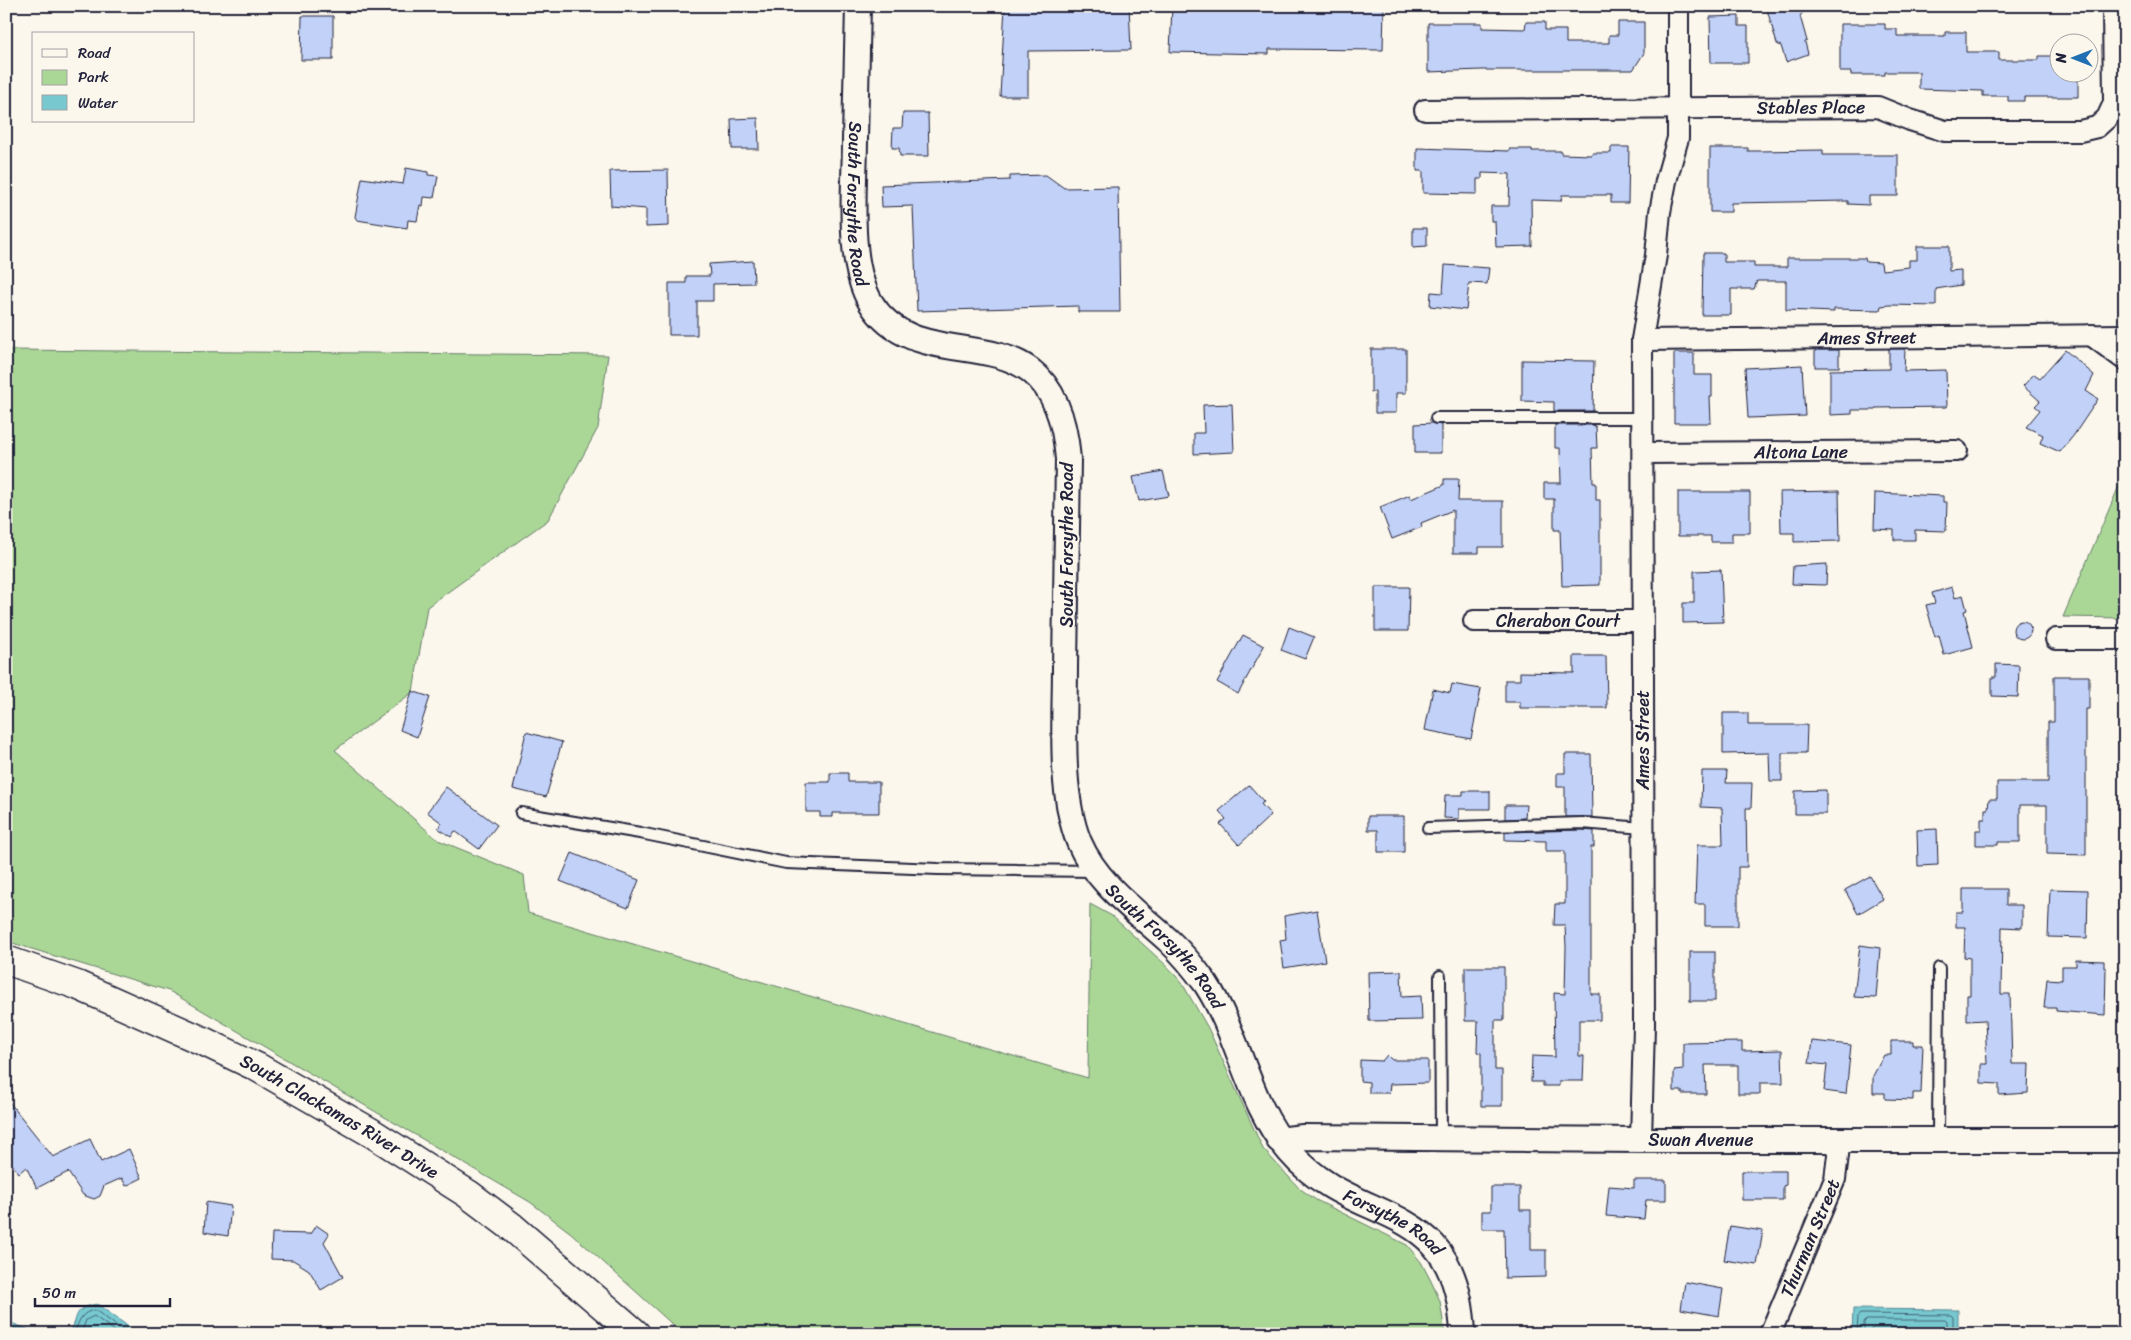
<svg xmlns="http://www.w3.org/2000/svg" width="2131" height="1340" font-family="Sriracha,sans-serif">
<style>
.green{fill:#aad796;stroke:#667c68}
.water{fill:#77c8cf;stroke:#558694}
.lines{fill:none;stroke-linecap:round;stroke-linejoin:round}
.shore{stroke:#446476;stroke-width:1}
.building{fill:#c2d1f7;stroke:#22223b}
.service-casing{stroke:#22223b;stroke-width:14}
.minor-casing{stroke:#22223b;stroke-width:24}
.tertiary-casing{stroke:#22223b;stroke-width:28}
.secondary-casing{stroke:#22223b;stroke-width:31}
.service{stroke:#fbf7ec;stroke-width:10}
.minor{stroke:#fbf7ec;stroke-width:20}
.tertiary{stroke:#fbf7ec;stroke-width:24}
.secondary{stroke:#fbf7ec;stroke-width:28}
.labels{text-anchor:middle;stroke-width:4;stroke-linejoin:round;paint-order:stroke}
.street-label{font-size:18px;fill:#22223b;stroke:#fbf7ec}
</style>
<rect width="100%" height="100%" fill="#fbf7ec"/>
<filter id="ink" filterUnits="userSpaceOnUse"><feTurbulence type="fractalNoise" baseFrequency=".02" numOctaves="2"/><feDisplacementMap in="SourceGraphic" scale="10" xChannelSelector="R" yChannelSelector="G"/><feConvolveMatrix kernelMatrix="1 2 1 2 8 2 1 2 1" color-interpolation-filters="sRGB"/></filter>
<g filter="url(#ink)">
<g class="green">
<path d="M 6,350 L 608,355 L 598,428 L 548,520 L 427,607 L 413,692 L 335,750 L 438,840 L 524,875 L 528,913 L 1088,1078 L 1090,904 L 1112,916 L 1168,967 L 1182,983 L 1208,1028 L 1263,1149 L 1299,1188 L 1316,1200 L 1407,1245 L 1421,1262 L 1431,1281 L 1440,1301 L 1445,1334 L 683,1334 L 571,1233 L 530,1202 L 169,991 L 6,941 Z"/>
<path d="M 2125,472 L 2125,618 L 2063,617 Z"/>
</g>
<g class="water">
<path d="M 97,1304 L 129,1327 L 135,1334 L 68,1334 C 81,1319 69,1309 97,1304 Z"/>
<path d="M 1853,1309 L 1958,1310 L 1958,1334 L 1852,1334 Z"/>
<path d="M 6,1321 L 40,1334 L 6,1334 Z"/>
</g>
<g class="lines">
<g class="shore">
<path d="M 74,1334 C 79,1321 81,1312 95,1310 L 128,1334"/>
<path d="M 81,1334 L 86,1320 L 94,1316 L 119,1334"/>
<path d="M 1857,1334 L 1858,1316 L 1860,1314 L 1951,1315 L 1953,1317 L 1953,1334"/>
<path d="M 1864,1334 L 1864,1322 L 1866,1320 L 1945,1320 L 1947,1322 L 1947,1334"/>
<path d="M 1871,1334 L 1871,1329 L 1874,1328 L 1937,1328 L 1939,1334"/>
</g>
</g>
<g class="building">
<path d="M 1005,6 L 1129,6 L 1131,50 L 1028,51 L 1028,96 L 1000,96 Z"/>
<path d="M 1172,6 L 1384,6 L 1383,50 L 1269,49 L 1269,54 L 1170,52 Z"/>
<path d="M 1766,6 L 1808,6 L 1800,16 L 1807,41 L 1805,42 L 1808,54 L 1786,62 L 1781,46 L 1777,44 Z"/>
<path d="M 302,16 L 333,16 L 333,60 L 301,60 Z"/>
<path d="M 1739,16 L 1739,26 L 1748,26 L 1748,63 L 1711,63 L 1710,17 Z"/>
<path d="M 1526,22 L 1545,22 L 1545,30 L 1566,30 L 1566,43 L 1609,43 L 1609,35 L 1618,35 L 1618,22 L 1644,22 L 1644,53 L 1633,70 L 1482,70 L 1428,72 L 1428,23 L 1482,23 L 1482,28 L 1525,29 Z"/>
<path d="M 1840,24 L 1885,24 L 1885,29 L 1897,29 L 1897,36 L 1945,36 L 1945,32 L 1966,32 L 1966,52 L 1999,52 L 1999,60 L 2039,60 L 2039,56 L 2058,56 L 2058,72 L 2078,72 L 2078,97 L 2024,97 L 2024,101 L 2008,101 L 2008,96 L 1983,96 L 1983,91 L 1919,89 L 1919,72 L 1885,72 L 1885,75 L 1851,75 L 1851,72 L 1840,72 Z"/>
<path d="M 903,113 L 928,113 L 929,156 L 900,156 L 899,148 L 892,148 L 893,128 L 902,128 Z"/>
<path d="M 758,118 L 759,149 L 732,149 L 731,119 Z"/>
<path d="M 1611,147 L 1629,147 L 1628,203 L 1611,203 L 1611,195 L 1562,195 L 1561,201 L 1531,200 L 1532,246 L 1496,247 L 1495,221 L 1491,221 L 1491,206 L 1509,206 L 1510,174 L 1482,173 L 1482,179 L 1477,179 L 1477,194 L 1423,193 L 1423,171 L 1417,171 L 1417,148 L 1509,151 L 1509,149 L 1532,149 L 1532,151 L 1561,151 L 1561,154 L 1592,155 L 1593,153 L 1611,153 Z"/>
<path d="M 1710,148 L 1748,148 L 1748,151 L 1757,151 L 1823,150 L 1823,155 L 1898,155 L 1898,196 L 1869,196 L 1869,205 L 1848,204 L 1848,201 L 1731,203 L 1731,212 L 1710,212 Z"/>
<path d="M 406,168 L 428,172 L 428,175 L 438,176 L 434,198 L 424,197 L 423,206 L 420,205 L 417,221 L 408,220 L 407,228 L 357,220 L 355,217 L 362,178 L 403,184 Z"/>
<path d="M 668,170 L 669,226 L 646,227 L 646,209 L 611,206 L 610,171 Z"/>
<path d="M 1046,175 L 1064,188 L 1118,187 L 1120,312 L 1078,312 L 1078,306 L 917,311 L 913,206 L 882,207 L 881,185 L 1010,180 L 1010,176 Z"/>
<path d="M 1413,228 L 1427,228 L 1427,246 L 1413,247 Z"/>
<path d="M 1917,246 L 1949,246 L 1949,271 L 1961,270 L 1961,285 L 1936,289 L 1936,306 L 1890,305 L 1881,306 L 1880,310 L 1834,309 L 1834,312 L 1786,310 L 1786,281 L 1757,281 L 1754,289 L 1731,289 L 1731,315 L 1702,315 L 1703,253 L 1724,253 L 1724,262 L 1754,262 L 1754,267 L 1787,267 L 1787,258 L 1865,258 L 1866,262 L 1881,263 L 1882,270 L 1909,267 L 1909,260 L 1917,260 Z"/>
<path d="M 753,261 L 754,283 L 713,284 L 713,301 L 697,301 L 697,335 L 669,335 L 669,283 L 686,283 L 686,276 L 710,276 L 709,264 Z"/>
<path d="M 1445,265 L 1489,268 L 1487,284 L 1469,283 L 1466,310 L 1430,306 L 1431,292 L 1443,293 Z"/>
<path d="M 1371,349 L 1406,349 L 1406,393 L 1396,393 L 1396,413 L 1375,413 L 1375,392 L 1371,392 Z"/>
<path d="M 1889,349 L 1905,349 L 1904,371 L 1946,370 L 1947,407 L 1876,408 L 1876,410 L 1852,410 L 1852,414 L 1830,415 L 1830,370 L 1889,369 Z"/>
<rect x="1815" y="350" width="24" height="17"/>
<path d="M 2065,350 L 2094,375 L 2086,391 L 2098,399 L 2074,435 L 2060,452 L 2040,443 L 2043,435 L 2026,427 L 2040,410 L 2035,406 L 2040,401 L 2023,386 L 2034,374 L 2040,378 Z"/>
<path d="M 1674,353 L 1694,353 L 1694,375 L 1712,375 L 1712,397 L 1710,397 L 1711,423 L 1674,423 Z"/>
<path d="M 1522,360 L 1594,361 L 1593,411 L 1554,411 L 1554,402 L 1522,401 Z"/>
<path d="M 1802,365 L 1805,416 L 1748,418 L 1745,368 Z"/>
<path d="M 1232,404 L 1234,452 L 1194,454 L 1194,433 L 1204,433 L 1203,405 Z"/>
<path d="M 1432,423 L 1441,425 L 1441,453 L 1415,453 L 1415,424 Z"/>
<path d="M 1555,425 L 1593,425 L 1596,427 L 1597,448 L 1592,448 L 1593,483 L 1596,483 L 1596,500 L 1600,500 L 1600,585 L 1562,586 L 1560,530 L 1554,530 L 1554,499 L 1544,499 L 1544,483 L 1561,483 L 1560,448 L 1555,448 Z"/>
<path d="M 1163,471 L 1169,496 L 1139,501 L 1133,477 Z"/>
<path d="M 1444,479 L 1459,479 L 1458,501 L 1503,501 L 1503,547 L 1479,547 L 1479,553 L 1453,553 L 1453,510 L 1421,523 L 1422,527 L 1392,539 L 1380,507 L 1410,495 L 1411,499 L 1444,485 Z"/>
<path d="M 1839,491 L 1840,541 L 1794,542 L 1794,533 L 1781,533 L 1780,492 Z"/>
<path d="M 1678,492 L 1750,492 L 1750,533 L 1732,533 L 1732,542 L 1711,542 L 1711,536 L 1678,536 Z"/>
<path d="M 1875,493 L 1943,496 L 1943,502 L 1947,502 L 1946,531 L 1915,530 L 1915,540 L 1894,540 L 1894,530 L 1874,529 Z"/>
<path d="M 1827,564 L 1826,585 L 1792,584 L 1793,566 Z"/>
<path d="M 1721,570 L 1723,622 L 1683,623 L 1683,603 L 1694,603 L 1694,571 Z"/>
<path d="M 1375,587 L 1409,587 L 1408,631 L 1375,631 Z"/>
<path d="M 1952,587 L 1955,598 L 1963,595 L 1967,610 L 1964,611 L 1973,647 L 1944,655 L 1939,635 L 1935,637 L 1926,605 L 1935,603 L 1932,593 Z"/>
<circle cx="2022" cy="630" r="9"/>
<path d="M 1289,627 L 1314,637 L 1305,659 L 1281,650 Z"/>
<path d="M 1243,635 L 1264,646 L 1238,694 L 1217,682 Z"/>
<path d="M 1574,656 L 1606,656 L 1607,708 L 1520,708 L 1520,702 L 1505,702 L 1505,680 L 1520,680 L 1520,672 L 1574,673 Z"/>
<path d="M 1996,664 L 2019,665 L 2018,697 L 1992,696 L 1992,677 L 1996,677 Z"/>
<path d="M 2054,676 L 2089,676 L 2089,709 L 2086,709 L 2086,855 L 2047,854 L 2047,805 L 2020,805 L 2020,842 L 1998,842 L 1998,845 L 1976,845 L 1976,830 L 1981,830 L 1981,819 L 1985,819 L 1985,809 L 1988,809 L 1989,799 L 1997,799 L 1997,782 L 2048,782 L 2048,722 L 2054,722 Z"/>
<path d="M 1452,684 L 1481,689 L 1471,739 L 1425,730 L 1433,689 L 1450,693 Z"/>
<path d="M 412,691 L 430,697 L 417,737 L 400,730 Z"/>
<path d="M 1723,713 L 1748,713 L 1748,725 L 1807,725 L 1806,753 L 1782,753 L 1782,781 L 1770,781 L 1769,753 L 1723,754 Z"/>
<path d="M 526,732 L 562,742 L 546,797 L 513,789 Z"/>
<path d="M 1565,754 L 1591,754 L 1592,817 L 1565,817 L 1565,787 L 1557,787 L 1557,773 L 1565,773 Z"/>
<path d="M 1702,771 L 1727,771 L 1726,783 L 1752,783 L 1751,808 L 1746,808 L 1747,867 L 1738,867 L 1738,926 L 1705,926 L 1705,904 L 1695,904 L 1697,845 L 1723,845 L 1722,808 L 1701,807 Z"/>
<path d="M 830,773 L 848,773 L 848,782 L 879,782 L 879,813 L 833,813 L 833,817 L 820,817 L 820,812 L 806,812 L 806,782 L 830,782 Z"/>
<path d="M 1249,785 L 1264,802 L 1261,804 L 1271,815 L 1239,845 L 1220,824 L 1226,819 L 1219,811 Z"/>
<path d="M 446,787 L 497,825 L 479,849 L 455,831 L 451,837 L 438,828 L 442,823 L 427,812 Z"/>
<path d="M 1826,790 L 1826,814 L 1795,814 L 1795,791 Z"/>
<path d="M 1463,791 L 1490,791 L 1490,809 L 1459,809 L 1459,819 L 1444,818 L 1445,795 L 1463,795 Z"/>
<path d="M 1505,805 L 1526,805 L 1525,818 L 1505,819 Z"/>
<path d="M 1368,816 L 1404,816 L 1404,852 L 1378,852 L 1378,830 L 1368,830 Z"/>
<path d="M 1937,829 L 1938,865 L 1918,866 L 1917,830 Z"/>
<path d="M 1582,830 L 1594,831 L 1594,847 L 1591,847 L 1591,994 L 1600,994 L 1600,1020 L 1579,1020 L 1579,1056 L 1584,1056 L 1583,1081 L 1559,1081 L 1559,1086 L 1543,1086 L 1543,1082 L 1531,1082 L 1532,1056 L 1555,1057 L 1554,993 L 1565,994 L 1566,947 L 1565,925 L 1554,925 L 1555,904 L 1565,904 L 1565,851 L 1546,851 L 1546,841 L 1505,840 L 1505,832 Z"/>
<path d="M 572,853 L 639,880 L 628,908 L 560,881 Z"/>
<path d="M 1870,876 L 1883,899 L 1858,914 L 1845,890 Z"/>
<path d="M 1963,889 L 2006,889 L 2006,905 L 2022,905 L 2022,928 L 2002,927 L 2001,994 L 2010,994 L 2012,1064 L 2029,1064 L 2028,1093 L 1999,1095 L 1999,1084 L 1981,1083 L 1981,1064 L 1987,1064 L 1985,1020 L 1967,1021 L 1967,995 L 1970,995 L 1970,958 L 1964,957 L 1965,927 L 1956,927 L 1956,912 L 1963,912 Z"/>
<path d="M 2050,889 L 2088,890 L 2087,938 L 2048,937 Z"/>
<path d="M 1317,910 L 1325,961 L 1284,968 L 1280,940 L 1286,939 L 1284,916 Z"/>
<path d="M 1860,945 L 1880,948 L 1876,998 L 1854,997 Z"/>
<rect x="1690" y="952" width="25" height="49"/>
<path d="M 2076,960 L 2104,961 L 2104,968 L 2106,968 L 2105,1015 L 2056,1011 L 2056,1008 L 2044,1008 L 2047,979 L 2062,980 L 2062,966 L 2076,966 Z"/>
<path d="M 1465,967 L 1504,967 L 1504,1020 L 1495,1020 L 1495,1070 L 1502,1070 L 1502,1106 L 1481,1106 L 1481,1053 L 1477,1052 L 1478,1021 L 1465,1021 Z"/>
<path d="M 1401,971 L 1402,997 L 1421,996 L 1422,1020 L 1369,1021 L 1368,972 Z"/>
<path d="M 1812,1041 L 1851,1045 L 1846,1094 L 1824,1091 L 1827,1065 L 1809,1063 Z"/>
<path d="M 1891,1041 L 1913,1041 L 1913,1045 L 1923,1045 L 1921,1093 L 1913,1093 L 1913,1100 L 1885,1099 L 1885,1093 L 1873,1093 L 1873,1076 L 1884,1055 L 1891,1055 Z"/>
<path d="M 1742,1042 L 1742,1051 L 1782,1050 L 1783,1083 L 1760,1083 L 1760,1094 L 1738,1094 L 1738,1065 L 1705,1065 L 1706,1094 L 1682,1094 L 1682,1091 L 1674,1091 L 1674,1071 L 1683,1070 L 1683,1043 Z"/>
<path d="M 1387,1055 L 1392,1060 L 1428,1060 L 1428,1083 L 1390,1084 L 1389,1093 L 1369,1093 L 1369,1082 L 1360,1081 L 1360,1060 L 1382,1061 Z"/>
<path d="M 6,1098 L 53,1157 L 90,1139 L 101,1162 L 129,1149 L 142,1178 L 126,1186 L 122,1178 L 104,1186 L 100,1196 L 94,1199 L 83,1195 L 68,1172 L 37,1188 L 26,1167 L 19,1173 L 6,1157 Z"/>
<path d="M 1742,1171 L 1786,1171 L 1786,1185 L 1783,1186 L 1783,1200 L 1742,1200 Z"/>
<path d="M 1634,1180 L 1666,1180 L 1666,1200 L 1646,1200 L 1644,1219 L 1606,1216 L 1609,1186 L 1634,1188 Z"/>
<path d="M 1491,1187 L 1520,1187 L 1520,1210 L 1531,1210 L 1531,1250 L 1546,1250 L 1546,1277 L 1505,1278 L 1504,1229 L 1482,1229 L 1482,1211 L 1491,1211 Z"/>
<path d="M 206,1202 L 231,1206 L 228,1236 L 204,1232 Z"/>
<path d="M 316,1225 L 329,1234 L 324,1242 L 343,1277 L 321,1290 L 309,1270 L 293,1260 L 271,1259 L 272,1233 L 310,1234 Z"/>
<path d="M 1730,1226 L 1763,1231 L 1757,1265 L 1724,1260 Z"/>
<path d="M 1685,1282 L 1723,1289 L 1719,1316 L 1681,1309 Z"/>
</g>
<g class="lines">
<defs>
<g id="service">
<path d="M 1436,418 L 1643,418"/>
<path d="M 521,813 L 640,833 L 786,863 L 938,869 L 1096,871"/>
<path d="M 1428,828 L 1582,823 L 1643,828"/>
<path d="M 1440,976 L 1441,1138"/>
<path d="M 1938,1139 L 1939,968"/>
</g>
<g id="minor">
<path id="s1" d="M 1425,110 L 1878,107 L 1910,120 L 1945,131 L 2080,131 L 2097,127 L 2107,118 L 2114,103 L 2113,6"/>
<path d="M 2091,335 L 2125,360"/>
<path id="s2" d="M 1642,340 L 2125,335"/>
<path id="s3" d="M 1643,453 L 1957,451"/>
<path id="s4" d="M 1474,621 L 1643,621"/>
<path d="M 2056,639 L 2125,639"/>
<path d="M 1641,1140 L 1644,1026 L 1642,340 L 1656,255 L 1660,212 L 1666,181 L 1678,138 L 1678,6"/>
<path id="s5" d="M 1770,1334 L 1835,1179 L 1840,1139"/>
</g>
<g id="tertiary">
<path id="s6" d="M 858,6 C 857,50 856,95 855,139 C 855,186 846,262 871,303 C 924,388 1055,297 1068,459 C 1067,528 1066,597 1065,667 C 1065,719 1059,793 1079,842 C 1097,884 1136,911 1169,941 C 1183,954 1195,969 1206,984 C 1240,1036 1248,1104 1289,1151 C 1357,1231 1457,1193 1463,1334"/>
<path id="s7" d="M 1279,1140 L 1303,1137 L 1641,1140 L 2125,1140"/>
</g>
<g id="secondary">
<path id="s8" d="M 6,960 L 77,985 L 205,1042 L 257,1067 L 372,1133 L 468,1194 L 512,1227 L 636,1334"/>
</g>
</defs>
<use href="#service" class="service-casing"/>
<use href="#minor" class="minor-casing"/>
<use href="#tertiary" class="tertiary-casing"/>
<use href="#secondary" class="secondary-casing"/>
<use href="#service" class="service"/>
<use href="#minor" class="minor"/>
<use href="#tertiary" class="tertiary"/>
<use href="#secondary" class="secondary"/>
</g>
</g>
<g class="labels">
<g class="street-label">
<text dy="6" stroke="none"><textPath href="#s1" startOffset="386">Stables Place</textPath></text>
<text dy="6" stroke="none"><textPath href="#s6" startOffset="198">South Forsythe Road</textPath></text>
<text dy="6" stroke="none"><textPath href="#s2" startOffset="225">Ames Street</textPath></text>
<text dy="6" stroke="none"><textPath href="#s3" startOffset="158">Altona Lane</textPath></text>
<text transform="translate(1067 545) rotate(-90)" y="6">South Forsythe Road</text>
<text dy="6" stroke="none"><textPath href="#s4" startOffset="84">Cherabon Court</textPath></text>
<text transform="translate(1643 740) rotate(-90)" y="6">Ames Street</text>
<text dy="6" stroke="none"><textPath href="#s6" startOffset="1098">South Forsythe Road</textPath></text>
<text dy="6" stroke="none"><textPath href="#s8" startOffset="369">South Clackamas River Drive</textPath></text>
<text dy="6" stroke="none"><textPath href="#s7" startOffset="422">Swan Avenue</textPath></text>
<text dy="6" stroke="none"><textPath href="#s6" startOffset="1468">Forsythe Road</textPath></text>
<text dy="6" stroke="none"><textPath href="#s5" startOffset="104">Thurman Street</textPath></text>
</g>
</g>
<rect width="2131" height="1340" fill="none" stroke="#fbf7ec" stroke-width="25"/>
<rect x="12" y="12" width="2106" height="1315" fill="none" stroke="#22223b" stroke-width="2" filter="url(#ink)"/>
<rect x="32" y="32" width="162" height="90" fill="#fbf7ec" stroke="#a4a2a5"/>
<rect x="42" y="49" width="25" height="8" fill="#fbf7ec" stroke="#a4a2a5"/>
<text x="78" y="58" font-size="15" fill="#22223b">Road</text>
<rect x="42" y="70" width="25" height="15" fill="#aad796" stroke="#a4a2a5"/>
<text x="78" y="82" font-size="15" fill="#22223b">Park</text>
<rect x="42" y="95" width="25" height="15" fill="#77c8cf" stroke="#a4a2a5"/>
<text x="78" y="108" font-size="15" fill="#22223b">Water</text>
<g transform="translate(2074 58) rotate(270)"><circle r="24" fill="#fbf7ec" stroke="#a4a2a5"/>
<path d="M0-4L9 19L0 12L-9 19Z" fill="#1f6fb2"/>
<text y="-8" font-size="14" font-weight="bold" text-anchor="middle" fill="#22223b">N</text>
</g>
<path d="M35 1298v8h135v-8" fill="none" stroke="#22223b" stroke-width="2.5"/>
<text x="42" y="1298" font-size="15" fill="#22223b" stroke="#fbf7ec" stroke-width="4" paint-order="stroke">50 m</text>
</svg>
